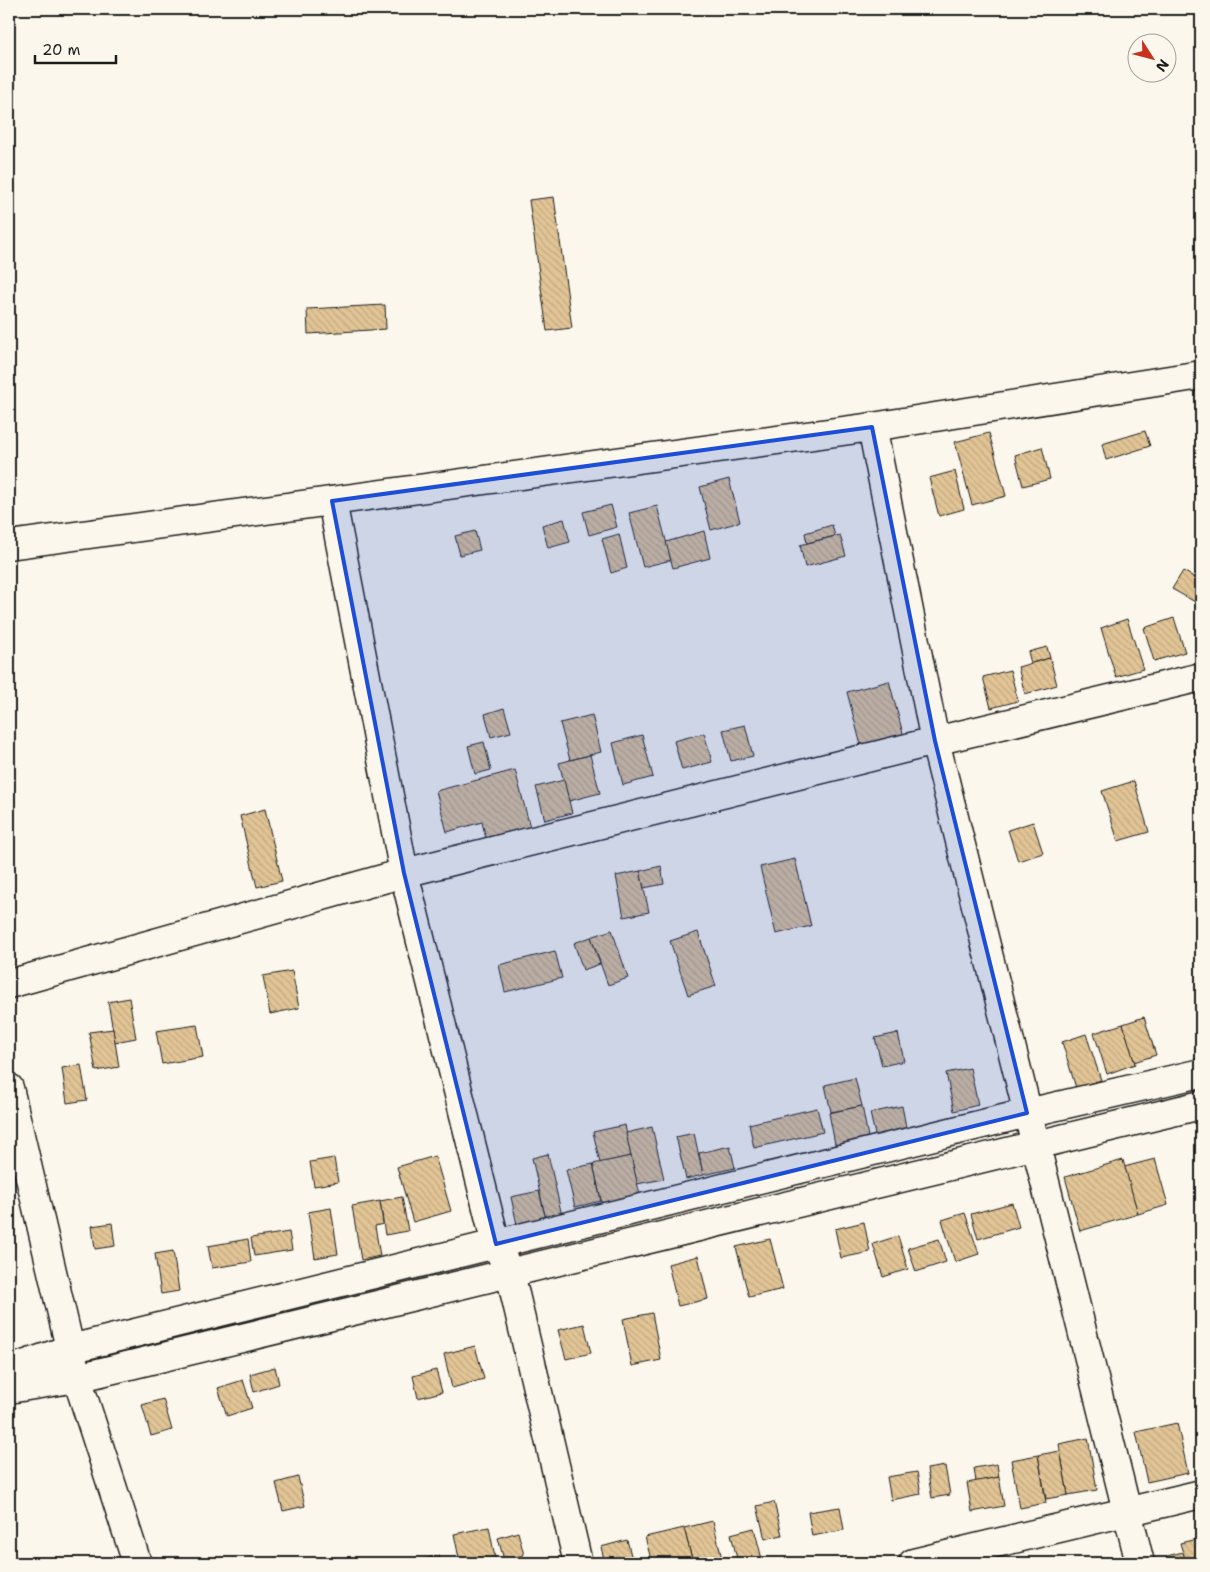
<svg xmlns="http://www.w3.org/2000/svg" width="1210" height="1572" font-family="'Shantell Sans',sans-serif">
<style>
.building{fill:url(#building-back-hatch);stroke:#1c1c1c}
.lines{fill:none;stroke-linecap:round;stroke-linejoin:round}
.minor-casing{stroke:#1c1c1c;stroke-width:31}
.minor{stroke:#fbf7ec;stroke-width:28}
.marked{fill:#1d4ed8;fill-opacity:0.2;stroke:#1d4ed8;stroke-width:4;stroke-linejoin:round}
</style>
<defs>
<pattern id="building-back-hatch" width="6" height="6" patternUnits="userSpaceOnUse" patternTransform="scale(1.25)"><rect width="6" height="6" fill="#e2c596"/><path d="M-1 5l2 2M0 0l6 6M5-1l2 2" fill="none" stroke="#c1a981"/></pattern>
</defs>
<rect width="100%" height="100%" fill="#fbf7ec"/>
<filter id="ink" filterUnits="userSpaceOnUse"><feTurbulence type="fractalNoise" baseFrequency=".02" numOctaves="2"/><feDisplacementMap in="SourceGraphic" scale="10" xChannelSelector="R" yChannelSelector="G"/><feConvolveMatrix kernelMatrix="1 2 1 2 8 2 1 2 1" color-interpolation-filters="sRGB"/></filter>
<g filter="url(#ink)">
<g class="building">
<path d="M 554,197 L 572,328 L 547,331 L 529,200 Z"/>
<path d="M 385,305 L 386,329 L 308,334 L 307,309 Z"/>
<path d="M 1201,421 L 1201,443 L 1195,423 Z"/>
<path d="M 1145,431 L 1150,446 L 1106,460 L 1102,444 Z"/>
<path d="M 989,433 L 1006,496 L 972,505 L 955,442 Z"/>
<path d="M 1042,447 L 1050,479 L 1023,486 L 1015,455 Z"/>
<path d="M 955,471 L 964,509 L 939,516 L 929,478 Z"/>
<path d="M 729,479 L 740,522 L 711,530 L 700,487 Z"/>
<path d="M 611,505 L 617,527 L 589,535 L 583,512 Z"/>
<path d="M 657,506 L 671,560 L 643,567 L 629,513 Z"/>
<path d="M 564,519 L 570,542 L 548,548 L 542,525 Z"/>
<path d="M 832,525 L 835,536 L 807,543 L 805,533 Z"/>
<path d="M 475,531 L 480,550 L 460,555 L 455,536 Z"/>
<path d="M 704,531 L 710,558 L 673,568 L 666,542 Z"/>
<path d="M 619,534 L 627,568 L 611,573 L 602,539 Z"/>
<path d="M 840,535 L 846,556 L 805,567 L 800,545 Z"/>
<path d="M 1183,571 L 1201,581 L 1201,595 L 1197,603 L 1172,589 Z"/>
<path d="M 1174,618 L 1185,652 L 1154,661 L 1144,628 Z"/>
<path d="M 1127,619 L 1143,669 L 1116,677 L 1101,628 Z"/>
<path d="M 1047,647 L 1050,658 L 1031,663 L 1028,652 Z"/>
<path d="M 1050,658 L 1057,685 L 1025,694 L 1018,667 Z"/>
<path d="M 1010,670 L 1018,701 L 991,708 L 983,677 Z"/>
<path d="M 889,681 L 905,741 L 863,753 L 847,692 Z"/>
<path d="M 504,708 L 511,732 L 491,737 L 485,714 Z"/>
<path d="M 592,715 L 601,752 L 570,760 L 560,723 Z"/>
<path d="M 745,725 L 753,756 L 731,761 L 723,730 Z"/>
<path d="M 704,733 L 712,762 L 682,770 L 674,741 Z"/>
<path d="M 642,735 L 653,777 L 623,785 L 613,743 Z"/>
<path d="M 484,742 L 491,770 L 475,774 L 468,746 Z"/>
<path d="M 1201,747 L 1201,765 L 1199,766 L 1194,750 Z"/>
<path d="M 590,755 L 600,793 L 569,801 L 559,763 Z"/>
<path d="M 515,770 L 531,831 L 487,843 L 482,822 L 447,832 L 436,791 Z"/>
<path d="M 564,780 L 572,813 L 545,820 L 536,787 Z"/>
<path d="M 1134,781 L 1149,832 L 1118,841 L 1102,791 Z"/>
<path d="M 265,809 L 282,881 L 257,887 L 240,816 Z"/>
<path d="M 1033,822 L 1043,853 L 1018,861 L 1008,830 Z"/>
<path d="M 795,859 L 811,926 L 776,934 L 760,867 Z"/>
<path d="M 661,866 L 664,884 L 644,888 L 640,871 Z"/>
<path d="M 640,871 L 649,912 L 624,917 L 616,876 Z"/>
<path d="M 612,930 L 628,978 L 608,985 L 591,937 Z"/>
<path d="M 698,932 L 716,986 L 688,995 L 670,941 Z"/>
<path d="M 591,937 L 600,964 L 583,970 L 574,943 Z"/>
<path d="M 555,951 L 562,978 L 505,992 L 499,965 Z"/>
<path d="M 292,971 L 299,1008 L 270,1014 L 263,976 Z"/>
<path d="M 129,998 L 136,1038 L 115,1042 L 108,1002 Z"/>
<path d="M 1144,1017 L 1156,1055 L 1134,1062 L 1123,1024 Z"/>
<path d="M 1123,1024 L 1135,1064 L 1107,1074 L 1094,1033 Z"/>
<path d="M 197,1025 L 203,1057 L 162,1064 L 156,1031 Z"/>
<path d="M 113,1029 L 119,1067 L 96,1071 L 89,1032 Z"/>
<path d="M 898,1033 L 904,1061 L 882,1066 L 875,1038 Z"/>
<path d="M 1086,1034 L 1101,1080 L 1076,1088 L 1062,1042 Z"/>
<path d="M 81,1065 L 87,1100 L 67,1103 L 62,1068 Z"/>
<path d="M 970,1068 L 978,1105 L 954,1111 L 946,1073 Z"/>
<path d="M 855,1078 L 862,1106 L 831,1112 L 825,1085 Z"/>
<path d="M 862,1106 L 869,1142 L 836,1149 L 829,1113 Z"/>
<path d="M 902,1106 L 907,1132 L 876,1139 L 870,1113 Z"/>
<path d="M 817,1108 L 823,1132 L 754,1148 L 749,1124 Z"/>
<path d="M 625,1125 L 631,1156 L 600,1163 L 593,1132 Z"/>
<path d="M 652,1127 L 664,1179 L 637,1184 L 626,1133 Z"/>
<path d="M 694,1133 L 703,1175 L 686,1179 L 676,1137 Z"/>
<path d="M 730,1146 L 735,1168 L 703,1175 L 699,1153 Z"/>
<path d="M 548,1154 L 562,1216 L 546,1220 L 532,1158 Z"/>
<path d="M 435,1156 L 451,1211 L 413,1222 L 397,1167 Z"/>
<path d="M 631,1156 L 640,1195 L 602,1204 L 593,1164 Z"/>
<path d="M 334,1158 L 338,1182 L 314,1186 L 310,1162 Z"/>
<path d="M 1155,1159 L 1168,1205 L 1138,1214 L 1124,1167 Z"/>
<path d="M 1123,1160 L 1138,1214 L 1080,1231 L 1065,1177 Z"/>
<path d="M 593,1164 L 601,1201 L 575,1207 L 566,1170 Z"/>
<path d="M 539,1191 L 548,1228 L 519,1234 L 511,1197 Z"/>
<path d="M 402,1197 L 408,1231 L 385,1235 L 380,1201 Z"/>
<path d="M 380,1201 L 383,1224 L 375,1226 L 380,1256 L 361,1260 L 352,1206 Z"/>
<path d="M 1012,1203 L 1019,1227 L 978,1239 L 971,1214 Z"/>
<path d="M 331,1208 L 338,1254 L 315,1258 L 308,1212 Z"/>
<path d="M 965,1213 L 979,1254 L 955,1262 L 942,1220 Z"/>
<path d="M 864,1222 L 870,1252 L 841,1258 L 835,1229 Z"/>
<path d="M 112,1223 L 115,1246 L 95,1249 L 92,1226 Z"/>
<path d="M 289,1232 L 292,1250 L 254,1256 L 251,1238 Z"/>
<path d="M 898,1236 L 908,1269 L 883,1277 L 873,1244 Z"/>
<path d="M 248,1239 L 251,1262 L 212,1268 L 208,1246 Z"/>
<path d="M 770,1239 L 783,1289 L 749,1297 L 736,1247 Z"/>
<path d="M 939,1239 L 946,1262 L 916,1272 L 908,1248 Z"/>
<path d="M 173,1251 L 179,1291 L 161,1294 L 155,1254 Z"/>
<path d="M 698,1256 L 708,1299 L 678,1306 L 668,1264 Z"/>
<path d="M 652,1313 L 661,1360 L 632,1366 L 623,1319 Z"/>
<path d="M 584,1324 L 591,1353 L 566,1359 L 558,1330 Z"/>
<path d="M 475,1346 L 484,1379 L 452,1388 L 444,1354 Z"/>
<path d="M 275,1367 L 279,1384 L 254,1392 L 250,1374 Z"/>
<path d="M 436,1370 L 442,1392 L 418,1398 L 413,1376 Z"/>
<path d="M 243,1380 L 252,1408 L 227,1416 L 218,1388 Z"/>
<path d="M 163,1399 L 172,1430 L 151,1436 L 142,1405 Z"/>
<path d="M 1177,1423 L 1188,1473 L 1147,1482 L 1136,1432 Z"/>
<path d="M 1088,1438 L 1097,1490 L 1068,1495 L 1059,1444 Z"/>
<path d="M 1060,1451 L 1068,1495 L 1046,1499 L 1038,1455 Z"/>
<path d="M 1038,1455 L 1046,1503 L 1020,1508 L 1011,1460 Z"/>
<path d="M 997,1464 L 999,1477 L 976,1482 L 974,1468 Z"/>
<path d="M 945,1466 L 950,1495 L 932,1498 L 927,1469 Z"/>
<path d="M 917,1472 L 921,1494 L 891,1500 L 887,1477 Z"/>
<path d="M 298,1477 L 305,1506 L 283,1511 L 276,1483 Z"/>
<path d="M 999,1477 L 1004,1506 L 972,1512 L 967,1483 Z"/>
<path d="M 774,1502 L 782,1535 L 765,1539 L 757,1506 Z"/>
<path d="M 840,1507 L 844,1530 L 812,1536 L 808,1512 Z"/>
<path d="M 713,1521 L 723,1563 L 693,1563 L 684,1528 Z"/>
<path d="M 489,1527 L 496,1563 L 460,1563 L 454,1534 Z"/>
<path d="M 684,1528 L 693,1563 L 652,1563 L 645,1537 Z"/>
<path d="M 754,1528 L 763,1563 L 738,1563 L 731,1534 Z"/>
<path d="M 518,1532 L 524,1555 L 504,1560 L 498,1538 Z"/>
<path d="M 1201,1538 L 1201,1563 L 1186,1563 L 1180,1543 Z"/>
<path d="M 627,1540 L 633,1563 L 605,1563 L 601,1547 Z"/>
<path d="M 1183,1552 L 1186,1563 L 1168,1563 L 1167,1556 Z"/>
<path d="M 439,1555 L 441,1563 L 411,1563 Z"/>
</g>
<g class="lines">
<defs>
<g id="minor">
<path d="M 872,427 L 935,741 L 1140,1563"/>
<path d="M 332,501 L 404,873 L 496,1244 L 510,1273 L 578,1563"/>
<path d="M 9,545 L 872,427 L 1201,375"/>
<path d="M 9,984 L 404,873 L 935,741 L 1201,677"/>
<path d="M 9,1088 L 77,1378 L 137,1563"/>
<path d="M 9,1370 L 70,1349 L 1027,1113 L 1201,1073"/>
<path d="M 9,1389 L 77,1378 L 1201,1105"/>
<path d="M 913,1563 L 1201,1494"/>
</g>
</defs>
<use href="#minor" class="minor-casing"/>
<use href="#minor" class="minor"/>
</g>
</g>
<path class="marked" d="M 872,427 L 935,741 L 1027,1113 L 496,1244 L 404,873 L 332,501 Z"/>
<rect width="1210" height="1572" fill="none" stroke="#fbf7ec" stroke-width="30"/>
<rect x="15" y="15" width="1180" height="1542" fill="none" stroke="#1c1c1c" stroke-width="2" filter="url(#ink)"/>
<g transform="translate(1152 58) rotate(126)"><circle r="24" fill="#fbf7ec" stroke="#a29f99"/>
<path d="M0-4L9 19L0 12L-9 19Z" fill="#c8321e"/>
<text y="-8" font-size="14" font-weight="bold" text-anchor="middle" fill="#1c1c1c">N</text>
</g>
<path d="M35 55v8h81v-8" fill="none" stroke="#1c1c1c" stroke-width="2.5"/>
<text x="42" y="55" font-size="15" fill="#1c1c1c" stroke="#fbf7ec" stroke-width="4" paint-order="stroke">20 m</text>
</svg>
